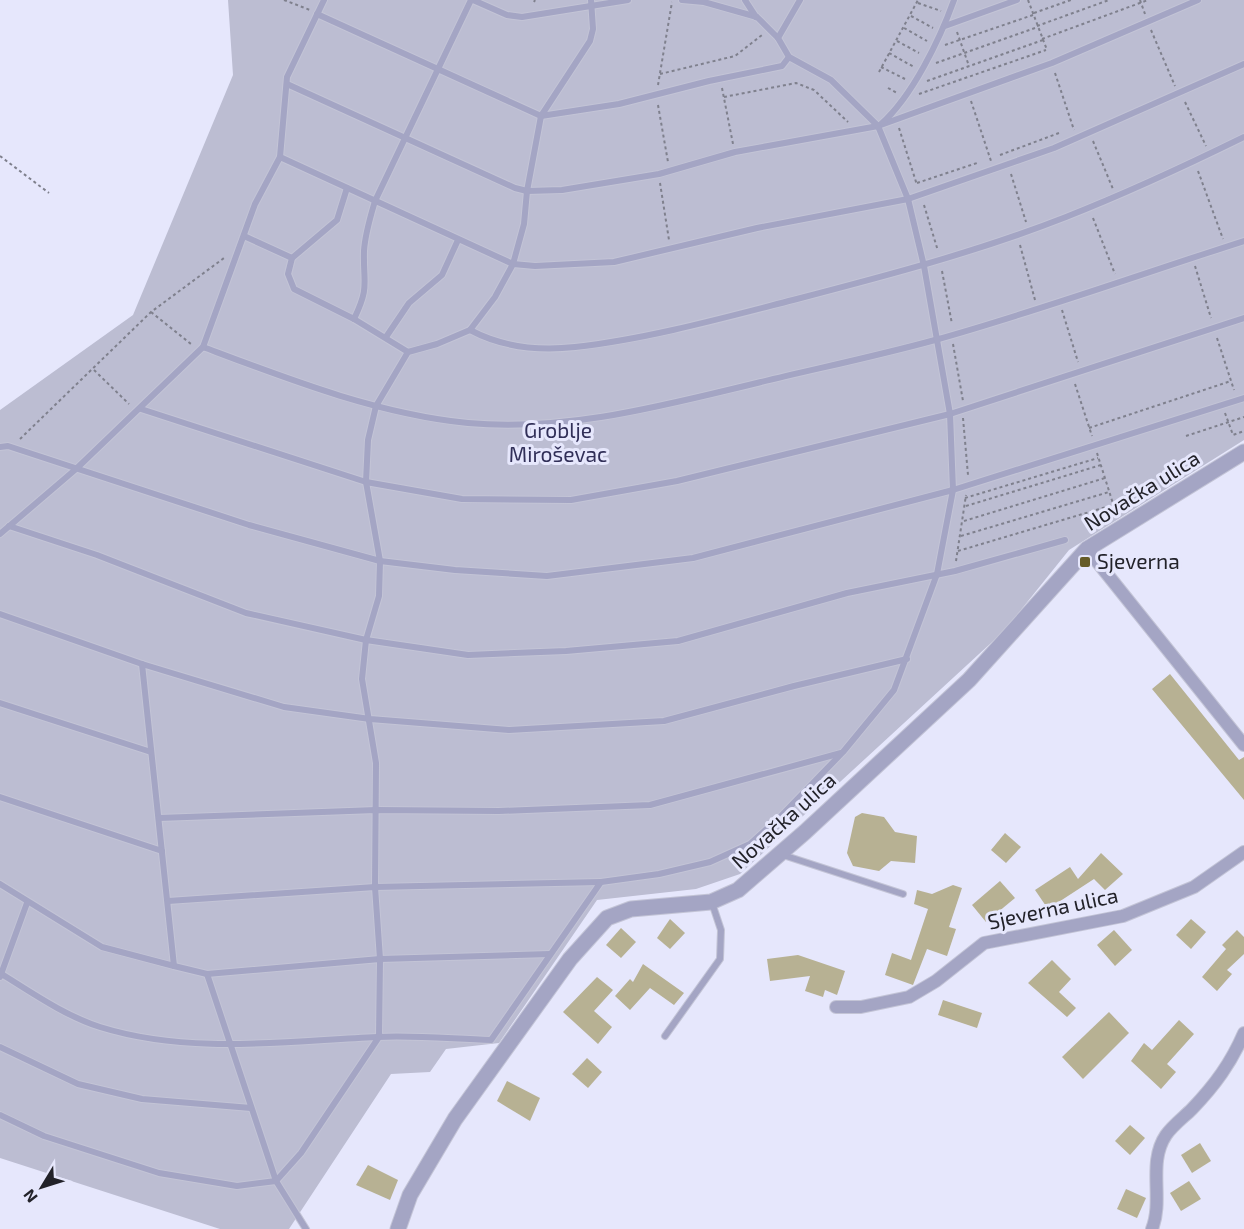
<svg xmlns="http://www.w3.org/2000/svg" width="1244" height="1229" font-family="'Exo 2',sans-serif">
<style>
.green{fill:#bcbdd2}
.building{fill:#b7b193}
.lines{fill:none;stroke-linecap:round;stroke-linejoin:round}
.service-casing{stroke:#c3c4d6;stroke-width:8}
.minor-casing{stroke:#c3c4d6;stroke-width:14}
.tertiary-casing{stroke:#c3c4d6;stroke-width:17}
.path{stroke:#7f808d;stroke-width:2;stroke-dasharray:3 3;stroke-linecap:butt}
.service{stroke:#a4a5c4;stroke-width:6}
.minor{stroke:#a4a5c4;stroke-width:12}
.tertiary{stroke:#a4a5c4;stroke-width:15}
.poi-dot{fill:#655b27;stroke:#e6e7fc;stroke-width:2}
.labels{text-anchor:middle;stroke-width:6;stroke-linejoin:round;paint-order:stroke}
.park-label{font-size:21px;fill:#312f58;stroke:#e6e7fc}
.street-label{font-size:21px;fill:#222229;stroke:#e6e7fc}
.poi-label{font-size:21px;fill:#222229;stroke:#e6e7fc;text-anchor:start}
</style>
<rect width="100%" height="100%" fill="#e6e7fc"/>
<path class="green" d="M 228,0 L 1244,0 L 1244,440 L 1069,550 L 1004,631 L 740,874 L 696,889 L 597,900 L 499,1043 L 446,1049 L 430,1072 L 391,1074 L 289,1229 L 220,1229 L 0,1158 L 0,410 L 133,315 L 233,75 Z"/>
<g class="building">
<path d="M 1170,674 L 1239,760 L 1244,757 L 1244,800 L 1152,689 Z"/>
<path d="M 862,813 L 884,817 L 895,832 L 917,836 L 915,863 L 891,861 L 879,871 L 853,866 L 847,853 L 855,817 Z"/>
<path d="M 1005,833 L 1021,847 L 1006,863 L 991,850 Z"/>
<path d="M 1101,853 L 1123,874 L 1105,890 L 1094,879 L 1048,909 L 1035,890 L 1070,867 L 1078,879 Z"/>
<path d="M 1000,881 L 1015,898 L 986,922 L 972,905 Z"/>
<path d="M 953,885 L 962,888 L 949,927 L 956,929 L 947,956 L 927,949 L 913,985 L 885,975 L 892,953 L 911,960 L 928,909 L 914,904 L 917,890 L 932,894 Z"/>
<path d="M 670,919 L 685,933 L 670,949 L 657,938 Z"/>
<path d="M 1191,919 L 1206,932 L 1191,949 L 1176,935 Z"/>
<path d="M 621,928 L 636,942 L 621,958 L 606,945 Z"/>
<path d="M 1114,930 L 1132,950 L 1115,966 L 1097,945 Z"/>
<path d="M 1237,930 L 1244,937 L 1244,954 L 1227,970 L 1232,974 L 1217,991 L 1202,977 L 1226,949 L 1222,945 Z"/>
<path d="M 798,955 L 845,971 L 837,995 L 825,990 L 823,997 L 805,991 L 810,976 L 770,981 L 767,959 Z"/>
<path d="M 1052,960 L 1071,979 L 1059,992 L 1076,1008 L 1067,1017 L 1028,983 Z"/>
<path d="M 643,964 L 684,993 L 674,1005 L 650,988 L 630,1010 L 615,996 L 630,979 L 633,982 Z"/>
<path d="M 597,977 L 613,990 L 594,1011 L 612,1027 L 598,1044 L 563,1012 Z"/>
<path d="M 943,1000 L 982,1013 L 977,1028 L 938,1015 Z"/>
<path d="M 1109,1012 L 1129,1033 L 1083,1079 L 1062,1057 Z"/>
<path d="M 1179,1020 L 1194,1034 L 1167,1064 L 1176,1072 L 1161,1089 L 1131,1061 L 1144,1043 L 1152,1050 Z"/>
<path d="M 587,1058 L 602,1072 L 588,1088 L 572,1074 Z"/>
<path d="M 507,1081 L 540,1098 L 530,1121 L 497,1101 Z"/>
<path d="M 1130,1125 L 1145,1138 L 1130,1155 L 1115,1141 Z"/>
<path d="M 1200,1143 L 1211,1161 L 1192,1173 L 1181,1155 Z"/>
<path d="M 368,1165 L 398,1180 L 390,1200 L 356,1185 Z"/>
<path d="M 1189,1181 L 1201,1199 L 1181,1211 L 1170,1193 Z"/>
<path d="M 1126,1189 L 1146,1198 L 1137,1218 L 1117,1209 Z"/>
</g>
<g class="lines">
<defs>
<g id="service">
<path d="M 473,0 L 507,15 L 522,17 L 628,0"/>
<path d="M 682,0 L 704,2 L 757,17 L 778,38"/>
<path d="M 745,0 L 756,17"/>
<path d="M 317,14 L 541,116 L 619,104 L 709,81 L 782,66 L 789,57"/>
<path d="M 945,26 L 1017,0"/>
<path d="M 287,84 L 515,188 L 527,191 L 562,190 L 659,174 L 735,152 L 878,126 L 1052,63 L 1198,0"/>
<path d="M 881,124 C 912,97 940,39 954,0"/>
<path d="M 280,157 L 513,264 L 535,266 L 614,262 L 757,228 L 908,199 L 1054,148 L 1244,64"/>
<path d="M 244,236 L 292,258 L 288,274 L 294,289 L 354,319 L 408,352"/>
<path d="M 292,258 L 337,220 L 347,188"/>
<path d="M 354,319 C 370,286 363,284 364,251 C 365,234 370,218 375,201 L 471,0"/>
<path d="M 470,330 C 502,347 539,351 575,347 C 647,339 723,318 793,300 C 885,276 977,252 1066,217 C 1127,193 1185,166 1244,137"/>
<path d="M 386,337 L 409,303 L 442,275 L 458,240"/>
<path d="M 203,347 C 288,379 377,414 468,423 C 568,432 665,405 761,382 C 819,368 877,356 935,340 C 1039,311 1141,274 1244,241"/>
<path d="M 141,409 L 366,482 L 462,499 L 571,500 L 677,481 L 950,414 L 1244,318"/>
<path d="M 0,447 L 8,446 L 249,525 L 380,561 L 455,570 L 547,576 L 693,558 L 953,490 L 1244,398"/>
<path d="M 9,526 L 97,555 L 246,613 L 366,640 L 468,655 L 566,651 L 678,641 L 847,593 L 955,571 L 1065,540"/>
<path d="M 0,534 L 76,469 L 203,347 L 255,204 L 280,157 L 287,77 L 324,0"/>
<path d="M 0,614 L 142,664 L 284,707 L 370,719 L 509,730 L 664,721 L 794,686 L 907,659"/>
<path d="M 142,664 L 174,966 L 207,974 L 380,959 L 550,954"/>
<path d="M 0,703 L 151,752"/>
<path d="M 0,797 L 162,851"/>
<path d="M 159,818 L 376,810 L 499,811 L 650,805 L 841,753"/>
<path d="M 780,854 L 903,894"/>
<path d="M 0,884 L 102,947 L 174,966"/>
<path d="M 168,901 L 375,887 L 601,882"/>
<path d="M 0,973 C 31,992 65,1016 100,1027 C 190,1055 285,1041 377,1037 C 415,1035 453,1039 491,1040 L 601,882 L 659,874 L 710,862 L 750,844 L 781,816 L 843,752 L 894,690 L 937,574 L 953,490 L 950,414 L 924,266 L 908,199 L 878,126 L 831,80 L 789,57 L 778,38 L 800,0"/>
<path d="M 207,974 L 276,1181 L 306,1229"/>
<path d="M 0,977 L 27,903"/>
<path d="M 665,1036 L 720,959 L 721,930 L 712,903"/>
<path d="M 0,1047 L 78,1084 L 142,1099 L 251,1108"/>
<path d="M 0,1115 L 44,1136 L 159,1173 L 237,1186 L 276,1181 L 301,1153 L 379,1037 L 380,959 L 375,887 L 376,763 L 362,679 L 366,640 L 379,596 L 380,561 L 366,482 L 368,440 L 376,406 L 408,352 L 437,344 L 470,330 L 495,297 L 513,264 L 524,224 L 527,191 L 541,116 L 590,41 L 593,29 L 591,0"/>
</g>
<g id="minor">
<path d="M 1087,549 L 1244,745"/>
<path d="M 836,1007 L 861,1007 L 909,997 L 936,981 L 984,943 L 1123,916 L 1194,887 L 1244,852"/>
<path d="M 1152,1229 C 1164,1199 1147,1163 1166,1135 C 1173,1125 1184,1117 1192,1109 C 1215,1085 1231,1063 1244,1033"/>
</g>
<path id="tertiary" d="M 398,1229 L 410,1195 L 455,1119 L 570,959 L 607,918 L 631,909 L 711,902 L 738,890 L 805,832 L 969,680 L 1087,549 L 1244,452"/>
</defs>
<use href="#service" class="service-casing"/>
<use href="#minor" class="minor-casing"/>
<use href="#tertiary" class="tertiary-casing"/>
<g class="path">
<path d="M 284,0 L 310,10"/>
<path d="M 1028,0 L 1047,50"/>
<path d="M 1140,0 L 1145,14"/>
<path d="M 534,2 L 535,0"/>
<path d="M 918,3 L 941,11"/>
<path d="M 1034,13 L 1071,0"/>
<path d="M 911,16 L 933,28"/>
<path d="M 1037,26 L 1109,0"/>
<path d="M 904,28 L 927,41"/>
<path d="M 1151,30 L 1175,86"/>
<path d="M 957,32 L 969,66"/>
<path d="M 1042,39 L 1148,0"/>
<path d="M 897,41 L 919,53"/>
<path d="M 945,45 L 1033,15"/>
<path d="M 889,53 L 914,67"/>
<path d="M 936,63 L 1038,27"/>
<path d="M 881,67 L 905,79"/>
<path d="M 879,72 L 918,0"/>
<path d="M 1055,73 L 1074,130"/>
<path d="M 660,74 L 735,56 L 762,35"/>
<path d="M 927,81 L 1043,40"/>
<path d="M 658,85 L 672,2"/>
<path d="M 722,88 L 733,144"/>
<path d="M 888,88 L 897,93"/>
<path d="M 919,94 L 1046,50"/>
<path d="M 724,97 L 796,83 L 814,90 L 848,122"/>
<path d="M 971,101 L 991,161"/>
<path d="M 1185,102 L 1206,146"/>
<path d="M 658,105 L 668,162"/>
<path d="M 899,128 L 917,185"/>
<path d="M 1093,141 L 1113,189"/>
<path d="M 1000,155 L 1059,133"/>
<path d="M 0,156 L 49,193"/>
<path d="M 1198,171 L 1223,239"/>
<path d="M 1011,174 L 1026,222"/>
<path d="M 660,183 L 669,240"/>
<path d="M 917,183 L 977,163"/>
<path d="M 924,205 L 938,251"/>
<path d="M 1093,218 L 1115,274"/>
<path d="M 1020,245 L 1035,300"/>
<path d="M 1195,266 L 1211,318"/>
<path d="M 942,271 L 952,324"/>
<path d="M 1062,310 L 1078,362"/>
<path d="M 151,312 L 191,344"/>
<path d="M 1217,338 L 1234,390"/>
<path d="M 953,344 L 963,401"/>
<path d="M 94,370 L 129,404"/>
<path d="M 1075,384 L 1092,436"/>
<path d="M 1225,413 L 1233,435 L 1244,431"/>
<path d="M 963,418 L 968,475"/>
<path d="M 1089,428 L 1231,381"/>
<path d="M 1186,436 L 1244,417"/>
<path d="M 20,439 L 151,312 L 224,258"/>
<path d="M 1097,453 L 1116,513"/>
<path d="M 965,498 L 1098,458"/>
<path d="M 966,506 L 1101,465"/>
<path d="M 964,521 L 1105,478"/>
<path d="M 961,536 L 1109,492"/>
<path d="M 958,551 L 1113,505"/>
<path d="M 956,561 L 966,495"/>
</g>
<use href="#service" class="service"/>
<use href="#minor" class="minor"/>
<use href="#tertiary" class="tertiary"/>
</g>
<rect class="poi-dot" x="1079" y="556" width="12" height="12" rx="3"/>
<g class="labels">
<g class="park-label">
<text x="558" y="438">Groblje<tspan x="558" dy="24">Miroševac</tspan></text>
</g>
<g class="street-label">
<text transform="translate(1142 491) rotate(-32)" y="7">Novačka ulica</text>
<text transform="translate(784 821) rotate(-42)" y="7">Novačka ulica</text>
<text transform="translate(1053 909) rotate(-12)" y="7">Sjeverna ulica</text>
</g>
<g class="poi-label">
<text x="1097" y="569">Sjeverna</text>
</g>
</g>
<g transform="translate(42 1187) rotate(232)" stroke="#e6e7fc" stroke-width="4.5" paint-order="stroke">
<path d="M0-4.5L10 22L0 15L-10 22Z" fill="#222229"/>
<text y="-9" font-size="16" font-weight="bold" text-anchor="middle" fill="#222229">N</text>
</g>
</svg>
